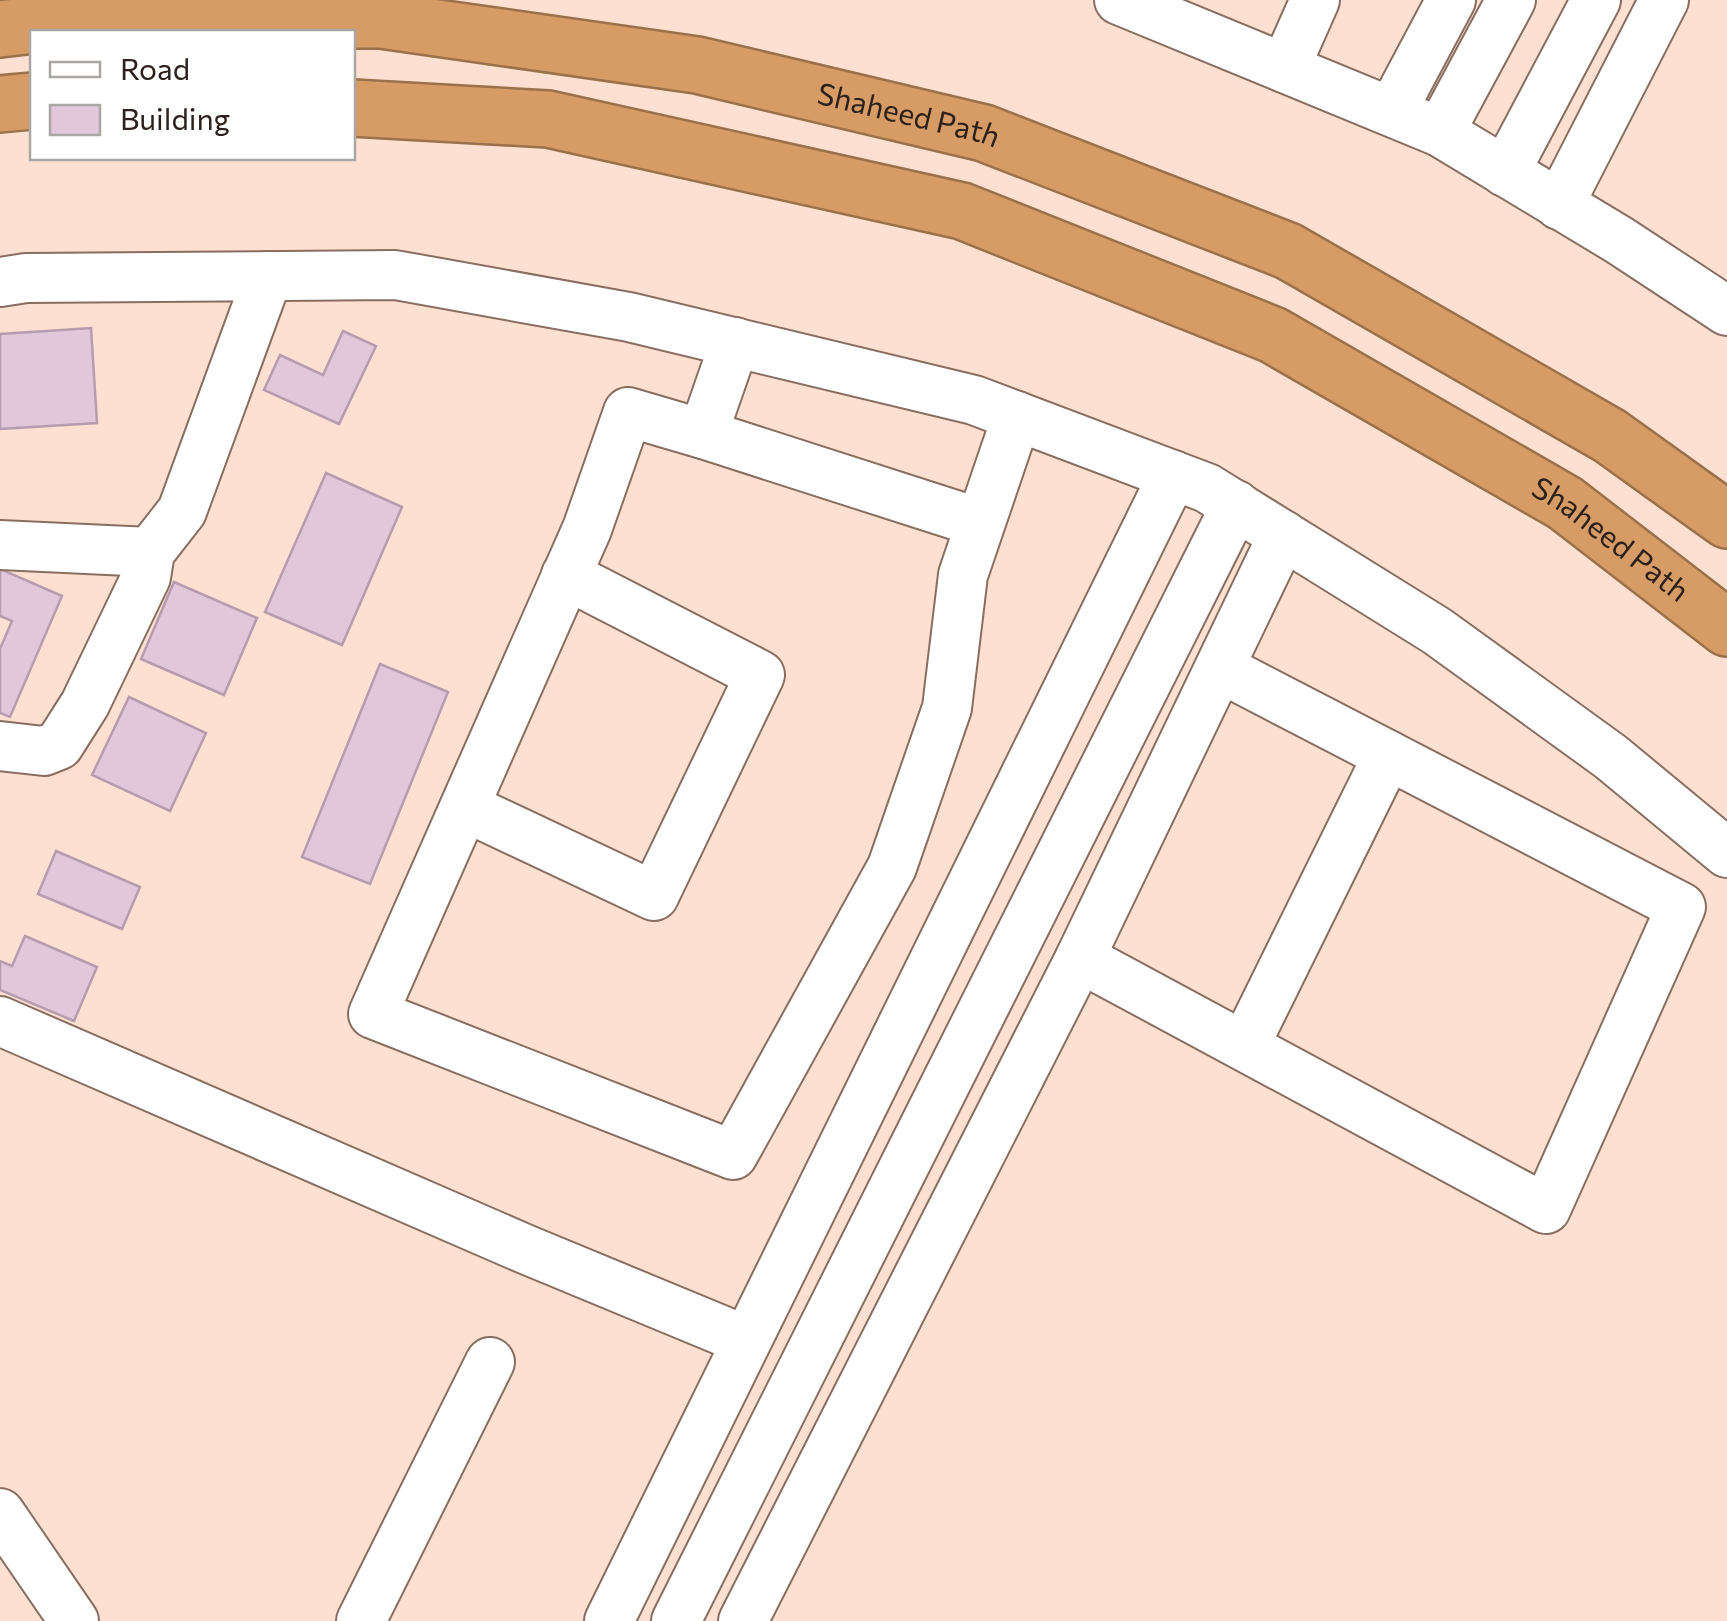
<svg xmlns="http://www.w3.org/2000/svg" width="1727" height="1621" font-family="Commissioner,sans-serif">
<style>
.building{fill:#e1c7d9;stroke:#b69cae;stroke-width:2.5}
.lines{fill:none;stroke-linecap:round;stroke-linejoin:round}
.minor-casing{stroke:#886e61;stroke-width:52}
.highway-casing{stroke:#9b714b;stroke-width:60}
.minor{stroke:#fff;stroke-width:48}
.highway{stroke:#d79c65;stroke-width:55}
.labels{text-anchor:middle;stroke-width:8;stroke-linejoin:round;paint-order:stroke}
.street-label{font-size:30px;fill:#2c211c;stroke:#fff}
</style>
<rect width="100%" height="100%" fill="#fee0d2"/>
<g class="building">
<path d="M 91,328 L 97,423 L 0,429 L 0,334 Z"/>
<path d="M 343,331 L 376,346 L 339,424 L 264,390 L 280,355 L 323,375 Z"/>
<path d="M 326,473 L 402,507 L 342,645 L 265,612 Z"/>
<path d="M 0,569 L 62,596 L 10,717 L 0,713 L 0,649 L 12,621 L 0,616 Z"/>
<path d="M 174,582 L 257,618 L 224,695 L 141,659 Z"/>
<path d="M 380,664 L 448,692 L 370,884 L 302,857 Z"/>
<path d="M 129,697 L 206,733 L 170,811 L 92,775 Z"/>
<path d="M 56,851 L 140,887 L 122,929 L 38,894 Z"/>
<path d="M 25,936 L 97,967 L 74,1021 L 0,990 L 0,961 L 12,966 Z"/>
</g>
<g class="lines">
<defs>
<g id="minor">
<path d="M 1119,0 L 1440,132 L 1619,240 L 1727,311"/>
<path d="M 1285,68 L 1315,0"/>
<path d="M 1392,111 L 1451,0"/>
<path d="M 1440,132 L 1511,0"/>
<path d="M 1505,172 L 1596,0"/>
<path d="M 1559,205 L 1664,0"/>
<path d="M 0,282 L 26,278 L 395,275 L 629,317 L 974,400 L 1207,488 L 1437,631 L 1611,757 L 1727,853"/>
<path d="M 735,342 L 703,434 L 628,412 L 587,529 L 373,1014 L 733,1155 L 892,867 L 947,708 L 963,575 L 1017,416"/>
<path d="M 703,434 L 980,523"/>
<path d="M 0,545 L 150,552"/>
<path d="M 0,746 L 44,751 L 59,745 L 85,704 L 146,577 L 150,552 L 182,511 L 268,276"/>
<path d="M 465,807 L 654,896 L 760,675 L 566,575"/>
<path d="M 1080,958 L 1546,1209 L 1681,907 L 1220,668"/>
<path d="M 0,1021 L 525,1249 L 745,1340"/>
<path d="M 1245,1045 L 1388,755"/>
<path d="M 0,1513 L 74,1621"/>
<path d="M 361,1621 L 490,1362"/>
<path d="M 609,1621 L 1173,475"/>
<path d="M 676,1621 L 1236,505"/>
<path d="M 743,1621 L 1080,958 L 1283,535"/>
</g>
<g id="highway">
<path id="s1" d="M 0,29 L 77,20 L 381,20 L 697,65 L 984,133 L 1288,251 L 1610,436 L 1727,520"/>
<path d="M 0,104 L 32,101"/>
<path id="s2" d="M 352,108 L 548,119 L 962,211 L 1273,335 L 1565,503 L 1727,628"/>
</g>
</defs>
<use href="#minor" class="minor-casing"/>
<use href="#highway" class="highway-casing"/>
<use href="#minor" class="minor"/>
<use href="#highway" class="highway"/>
</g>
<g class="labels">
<g class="street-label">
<text dy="10" stroke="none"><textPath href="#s1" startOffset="918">Shaheed Path</textPath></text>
<text dy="10" stroke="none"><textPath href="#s2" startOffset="1350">Shaheed Path</textPath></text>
</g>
</g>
<rect x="30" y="30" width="325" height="130" fill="#ffffff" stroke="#aba6a4" stroke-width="2.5"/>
<rect x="50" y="62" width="50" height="15" fill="#ffffff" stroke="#aba6a4" stroke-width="2.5"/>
<text x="120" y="80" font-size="30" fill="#2c211c">Road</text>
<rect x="50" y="105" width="50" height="30" fill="#e1c7d9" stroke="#aba6a4" stroke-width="2.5"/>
<text x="120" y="130" font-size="30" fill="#2c211c">Building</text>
</svg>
